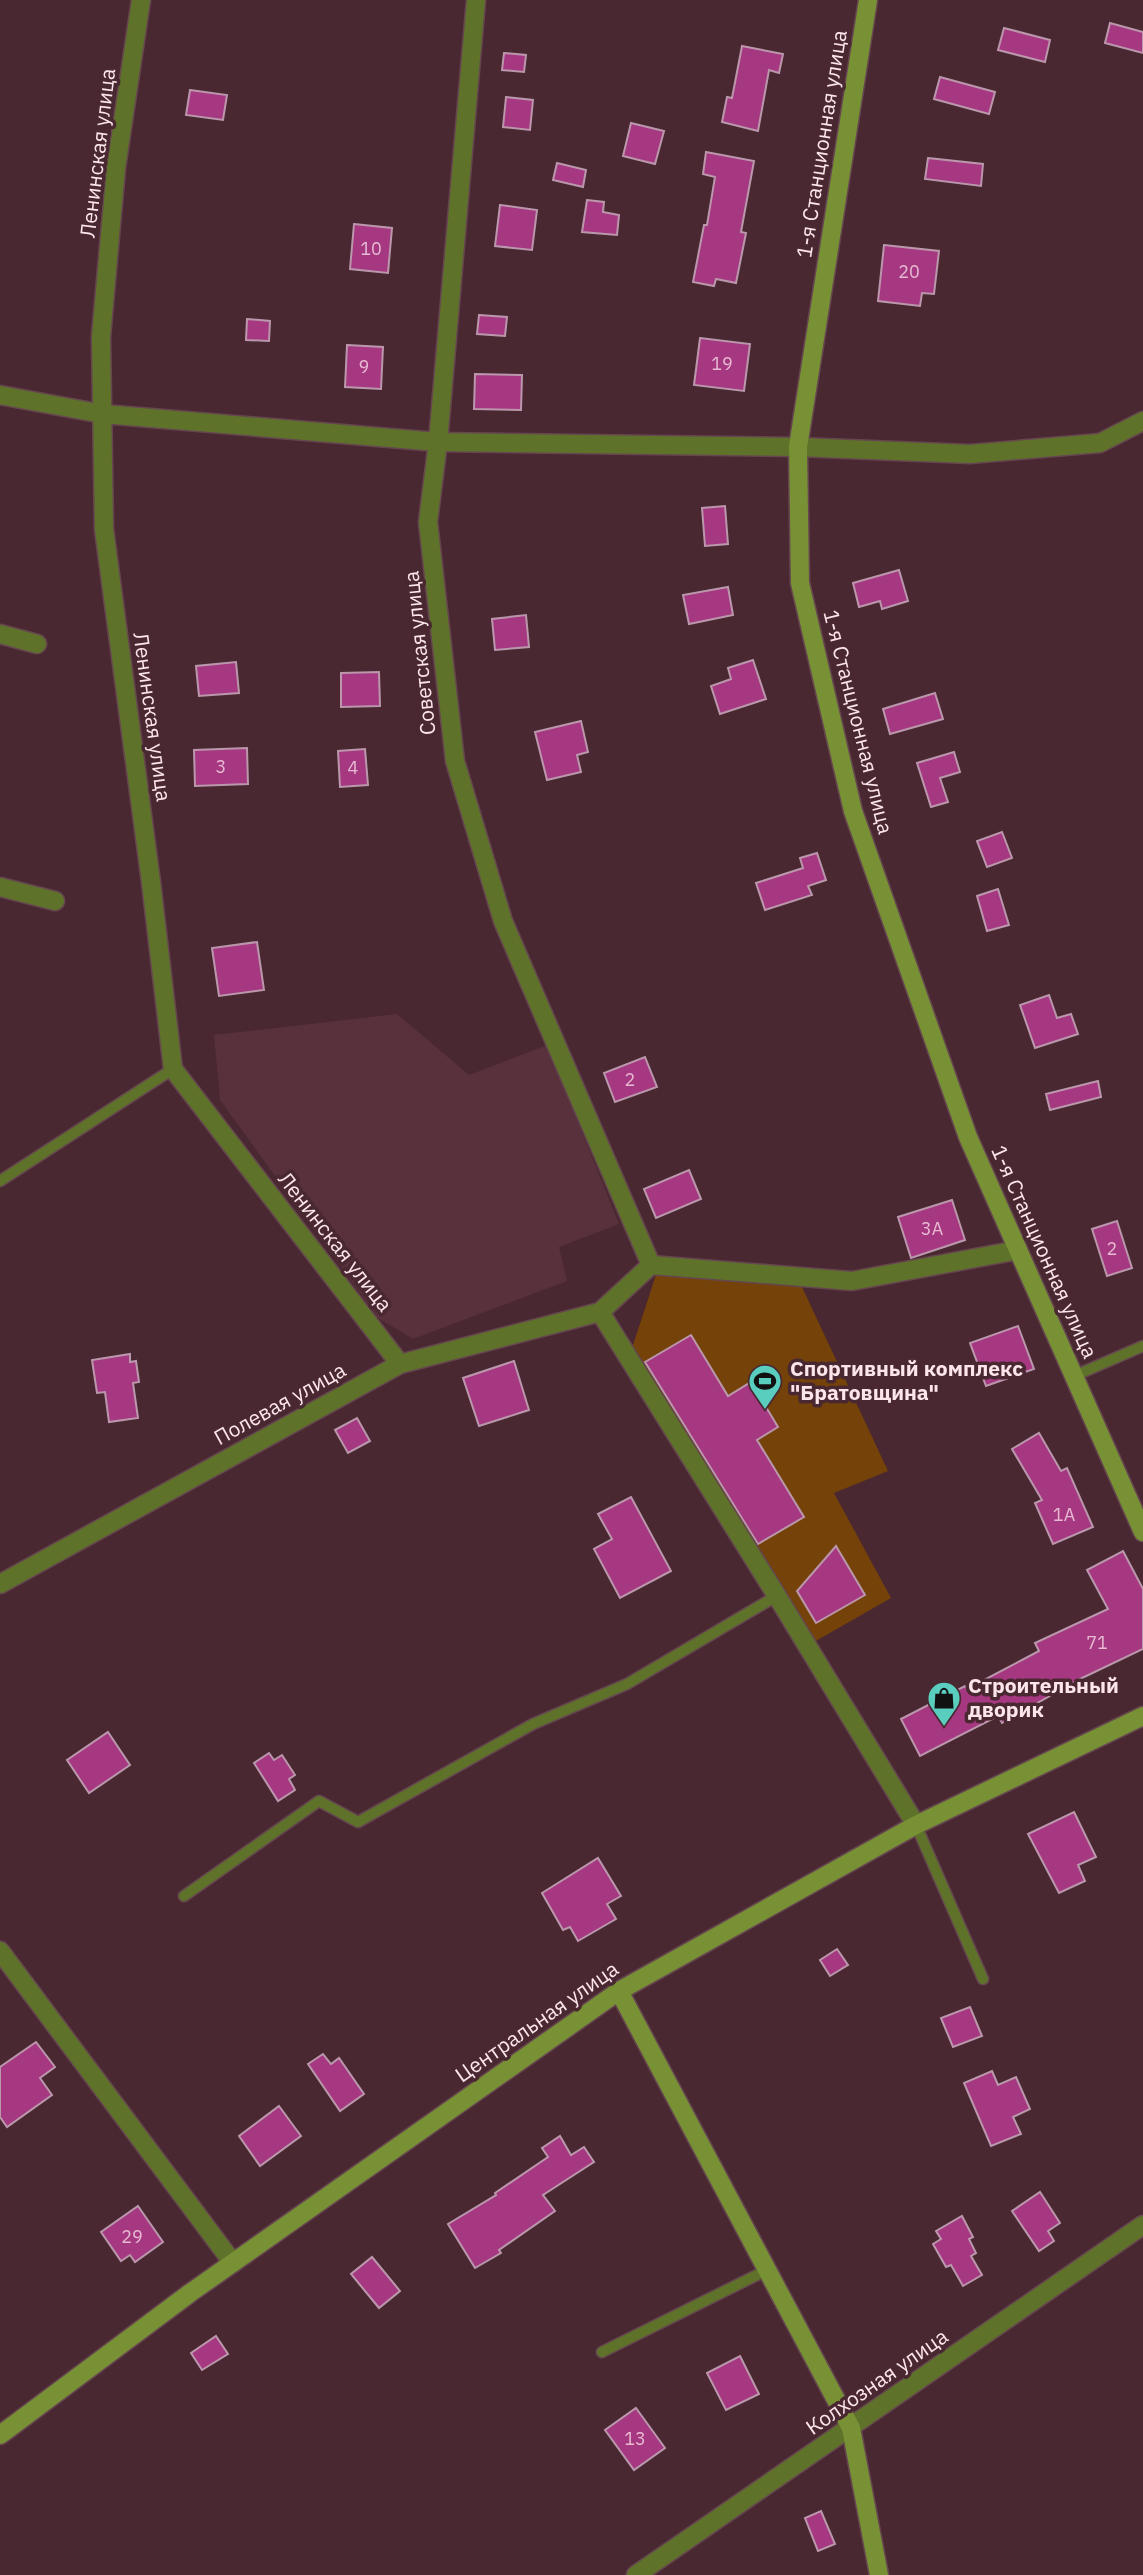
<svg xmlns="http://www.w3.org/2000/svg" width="1143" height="2575" font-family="'IBM Plex Sans',sans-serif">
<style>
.built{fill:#58313c}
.green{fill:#754309}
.building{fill:#a63882;stroke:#bb97ac;stroke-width:2}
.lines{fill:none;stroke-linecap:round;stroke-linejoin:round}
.lane-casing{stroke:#66464f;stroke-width:13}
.street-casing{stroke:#66464f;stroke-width:21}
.secondary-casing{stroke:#66464f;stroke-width:21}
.lane{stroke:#5e7229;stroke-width:10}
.street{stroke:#5e7229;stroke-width:18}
.secondary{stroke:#789134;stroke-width:18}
.labels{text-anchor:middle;stroke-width:7;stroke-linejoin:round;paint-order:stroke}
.number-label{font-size:18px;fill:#e7bad1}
.street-label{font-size:21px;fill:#fde6eb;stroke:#492831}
.poi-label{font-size:21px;font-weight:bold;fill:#fde6eb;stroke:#492831;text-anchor:start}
</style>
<rect width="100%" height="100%" fill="#492831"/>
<path class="built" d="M 397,1014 L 469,1075 L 547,1045 L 619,1224 L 559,1247 L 567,1281 L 413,1339 L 378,1318 L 220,1100 L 214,1035 Z"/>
<path class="green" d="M 656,1275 L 802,1287 L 888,1471 L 834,1493 L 891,1598 L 814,1642 L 631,1351 Z"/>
<g class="building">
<path d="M 1110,23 L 1143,32 L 1143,53 L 1105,43 Z"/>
<path d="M 1004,28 L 1050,40 L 1045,62 L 998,50 Z"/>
<path d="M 742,46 L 783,54 L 779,73 L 769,70 L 758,131 L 722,122 L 727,97 L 732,98 Z"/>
<path d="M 504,53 L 526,55 L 524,72 L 502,70 Z"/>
<path d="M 940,77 L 995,92 L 989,114 L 934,99 Z"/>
<path d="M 190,90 L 227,95 L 223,120 L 186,115 Z"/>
<path d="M 506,97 L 533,100 L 530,130 L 503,127 Z"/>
<path d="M 631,123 L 664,131 L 655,164 L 623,156 Z"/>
<path d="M 706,152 L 754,161 L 741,232 L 746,233 L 736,283 L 716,279 L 714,286 L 693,282 L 704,225 L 707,225 L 715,177 L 703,174 Z"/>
<path d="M 928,158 L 983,164 L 981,186 L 925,179 Z"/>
<path d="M 557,163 L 586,170 L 583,187 L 553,180 Z"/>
<path d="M 587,200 L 604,202 L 603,212 L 619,215 L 617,235 L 582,232 Z"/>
<path d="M 500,205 L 537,210 L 532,250 L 495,246 Z"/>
<path d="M 354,224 L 392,228 L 388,273 L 350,269 Z"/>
<path d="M 884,245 L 939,251 L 934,294 L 922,293 L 920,306 L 878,301 Z"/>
<path d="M 479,315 L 507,317 L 505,336 L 477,334 Z"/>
<path d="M 247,319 L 270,321 L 269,341 L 246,340 Z"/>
<path d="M 700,338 L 750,344 L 744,391 L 694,385 Z"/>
<path d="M 347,345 L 383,347 L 381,389 L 345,387 Z"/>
<path d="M 475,374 L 522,375 L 521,410 L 474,409 Z"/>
<path d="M 725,506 L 728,544 L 705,546 L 702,508 Z"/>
<path d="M 899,570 L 908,601 L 882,609 L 880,601 L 859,607 L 853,583 Z"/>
<path d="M 728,587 L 733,615 L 689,624 L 683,595 Z"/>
<path d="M 526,615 L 529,647 L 495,650 L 492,619 Z"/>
<path d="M 753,660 L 766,699 L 720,714 L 711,686 L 731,679 L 728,668 Z"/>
<path d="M 236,662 L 239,693 L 199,696 L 196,666 Z"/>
<path d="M 379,672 L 380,706 L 341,707 L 341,673 Z"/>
<path d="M 935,693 L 943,719 L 890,734 L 883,709 Z"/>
<path d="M 581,721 L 588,752 L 577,755 L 581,772 L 547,780 L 535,732 Z"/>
<path d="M 247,748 L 248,784 L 195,786 L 194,750 Z"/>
<path d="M 365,749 L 368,785 L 340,787 L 338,751 Z"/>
<path d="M 954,752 L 960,772 L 940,778 L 948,802 L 931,807 L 917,763 Z"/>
<path d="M 1002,832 L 1012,858 L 987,867 L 977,841 Z"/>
<path d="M 817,853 L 826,880 L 808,886 L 812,895 L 765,910 L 756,883 L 803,868 L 800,858 Z"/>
<path d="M 998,889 L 1009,925 L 987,931 L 977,896 Z"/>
<path d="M 257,942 L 264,990 L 219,996 L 212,948 Z"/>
<path d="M 1049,995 L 1057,1018 L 1071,1014 L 1078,1034 L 1035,1048 L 1020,1005 Z"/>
<path d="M 645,1057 L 657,1087 L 615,1102 L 604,1073 Z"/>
<path d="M 1098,1081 L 1101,1097 L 1050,1110 L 1046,1094 Z"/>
<path d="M 689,1170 L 701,1199 L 656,1218 L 644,1189 Z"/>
<path d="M 952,1200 L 965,1240 L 911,1258 L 898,1217 Z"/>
<path d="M 1117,1221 L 1132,1268 L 1107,1276 L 1092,1229 Z"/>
<path d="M 1018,1326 L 1034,1369 L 986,1386 L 970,1343 Z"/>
<path d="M 691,1335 L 728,1396 L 751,1382 L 778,1427 L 757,1440 L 804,1517 L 758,1544 L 645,1362 Z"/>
<path d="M 130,1354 L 130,1362 L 136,1361 L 139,1382 L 133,1383 L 138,1418 L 109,1422 L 105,1392 L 97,1393 L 92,1360 Z"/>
<path d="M 514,1361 L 529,1410 L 479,1426 L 463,1378 Z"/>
<path d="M 357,1418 L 370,1441 L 348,1453 L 335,1430 Z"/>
<path d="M 1039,1433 L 1061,1471 L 1067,1468 L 1093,1527 L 1053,1544 L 1035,1503 L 1042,1500 L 1012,1449 Z"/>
<path d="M 631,1497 L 671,1571 L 620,1598 L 594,1549 L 612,1539 L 598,1514 Z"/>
<path d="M 836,1546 L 865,1595 L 816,1623 L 797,1591 Z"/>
<path d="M 1123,1551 L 1143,1589 L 1143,1649 L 1080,1679 L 1002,1723 L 998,1716 L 920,1756 L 901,1719 L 965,1686 L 967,1689 L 1039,1651 L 1035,1643 L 1108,1609 L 1087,1570 Z"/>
<path d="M 108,1732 L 130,1765 L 89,1793 L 67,1760 Z"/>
<path d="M 269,1753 L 274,1760 L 282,1755 L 295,1775 L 289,1779 L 295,1790 L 278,1801 L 254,1763 Z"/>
<path d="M 1074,1812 L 1096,1857 L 1078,1865 L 1085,1881 L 1059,1893 L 1028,1834 Z"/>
<path d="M 598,1858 L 621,1896 L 607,1904 L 616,1919 L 578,1941 L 570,1927 L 563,1930 L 542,1893 Z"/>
<path d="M 837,1949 L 848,1965 L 830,1976 L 820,1960 Z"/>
<path d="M 970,2007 L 982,2036 L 953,2047 L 941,2018 Z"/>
<path d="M 36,2042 L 55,2067 L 40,2078 L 52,2095 L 7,2127 L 0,2117 L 0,2067 Z"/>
<path d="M 323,2054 L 331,2064 L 339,2058 L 364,2094 L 340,2111 L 308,2064 Z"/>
<path d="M 992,2071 L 998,2085 L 1016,2077 L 1030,2109 L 1013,2117 L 1021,2134 L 991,2146 L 964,2083 Z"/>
<path d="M 279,2106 L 301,2136 L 260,2166 L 239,2136 Z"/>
<path d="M 560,2136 L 571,2155 L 584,2147 L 594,2162 L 543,2195 L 555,2211 L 499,2250 L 501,2253 L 475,2268 L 448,2224 L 496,2195 L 495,2193 L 548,2157 L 542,2148 Z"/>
<path d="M 1040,2192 L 1060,2223 L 1048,2231 L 1054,2241 L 1039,2251 L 1012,2211 Z"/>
<path d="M 138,2206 L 163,2242 L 135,2262 L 130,2255 L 121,2261 L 101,2232 Z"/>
<path d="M 962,2216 L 973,2237 L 969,2239 L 976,2253 L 971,2256 L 982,2275 L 963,2286 L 951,2265 L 946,2267 L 933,2244 L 941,2239 L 936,2231 Z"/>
<path d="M 372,2257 L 400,2291 L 379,2308 L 351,2274 Z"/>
<path d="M 216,2336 L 228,2354 L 202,2370 L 191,2353 Z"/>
<path d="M 740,2356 L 759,2394 L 726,2410 L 707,2373 Z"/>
<path d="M 636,2408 L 665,2448 L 634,2470 L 605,2430 Z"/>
<path d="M 821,2511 L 835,2544 L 818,2551 L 805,2518 Z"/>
</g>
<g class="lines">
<defs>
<g id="lane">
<path d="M 0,1181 L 173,1069"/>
<path d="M 1074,1376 L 1143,1346"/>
<path d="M 916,1825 L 983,1979"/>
<path d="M 184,1896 L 319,1801 L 358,1822 L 533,1724 L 627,1684 L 780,1594"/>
<path d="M 602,2352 L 767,2270"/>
</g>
<g id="street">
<path d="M 141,0 L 116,168 L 101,337 L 104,529 L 151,882 L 173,1069 L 400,1364"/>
<path d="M 476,0 L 438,442 L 428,522 L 455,761 L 503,921 L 651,1265"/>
<path d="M 0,395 L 103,414 L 438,442 L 798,447 L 970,454 L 1100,443 L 1143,421"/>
<path d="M 0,634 L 37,644"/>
<path d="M 0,887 L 55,901"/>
<path d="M 600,1312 L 777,1596 L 916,1825"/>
<path d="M 0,1584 L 400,1364 L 600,1312 L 651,1265 L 852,1281 L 1018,1250"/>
<path d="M 0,1951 L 233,2263"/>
<path d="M 636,2575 L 1143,2225"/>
</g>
<g id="secondary">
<path d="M 868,0 L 798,447 L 800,583 L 853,811 L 968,1137 L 1143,1532"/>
<path d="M 619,1991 L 851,2428 L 879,2575"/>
<path d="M 0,2435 L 190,2293 L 619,1991 L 916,1825 L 1143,1716"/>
</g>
</defs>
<use href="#lane" class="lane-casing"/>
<use href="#street" class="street-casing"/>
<use href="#secondary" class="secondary-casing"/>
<use href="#lane" class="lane"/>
<use href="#street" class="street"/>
<use href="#secondary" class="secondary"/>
</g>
<defs>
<symbol id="stadium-pin" viewBox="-11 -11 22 30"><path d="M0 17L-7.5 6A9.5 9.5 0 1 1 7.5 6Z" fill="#59cebe" stroke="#492831"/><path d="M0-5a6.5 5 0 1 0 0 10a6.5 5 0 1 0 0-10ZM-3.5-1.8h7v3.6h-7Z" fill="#111"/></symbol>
<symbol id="shop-pin" viewBox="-11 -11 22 30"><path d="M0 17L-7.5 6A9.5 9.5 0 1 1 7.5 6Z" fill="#59cebe" stroke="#492831"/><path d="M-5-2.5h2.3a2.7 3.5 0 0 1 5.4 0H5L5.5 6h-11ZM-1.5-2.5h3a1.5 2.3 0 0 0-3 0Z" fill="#111"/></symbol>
</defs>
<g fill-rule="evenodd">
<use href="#stadium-pin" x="746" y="1362" width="38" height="52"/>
<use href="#shop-pin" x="925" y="1679" width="38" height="52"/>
</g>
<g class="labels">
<g class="number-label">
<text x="371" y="255">10</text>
<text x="909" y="278">20</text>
<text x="722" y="370">19</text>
<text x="364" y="373">9</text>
<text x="221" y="773">3</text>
<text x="353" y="774">4</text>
<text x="630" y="1086">2</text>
<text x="932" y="1235">3А</text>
<text x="1112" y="1255">2</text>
<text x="1064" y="1521">1А</text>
<text x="1097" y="1649">71</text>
<text x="132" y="2243">29</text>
<text x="635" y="2445">13</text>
</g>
<g class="street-label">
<text transform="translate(822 144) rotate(-81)" y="7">1-я Станционная улица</text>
<text transform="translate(98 153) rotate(-83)" y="7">Ленинская улица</text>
<text transform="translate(420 653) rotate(-96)" y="7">Советская улица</text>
<text transform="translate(152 717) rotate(82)" y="7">Ленинская улица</text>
<text transform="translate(858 722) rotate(76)" y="7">1-я Станционная улица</text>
<text transform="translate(335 1242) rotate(52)" y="7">Ленинская улица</text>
<text transform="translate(1044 1252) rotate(66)" y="7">1-я Станционная улица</text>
<text transform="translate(280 1404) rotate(-29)" y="7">Полевая улица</text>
<text transform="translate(537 2022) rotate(-35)" y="7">Центральная улица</text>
<text transform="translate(877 2382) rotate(-35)" y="7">Колхозная улица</text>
</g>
<g class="poi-label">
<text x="790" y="1376">Спортивный комплекс<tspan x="790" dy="24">"Братовщина"</tspan></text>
<text x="968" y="1693">Строительный<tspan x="968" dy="24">дворик</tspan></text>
</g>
</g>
</svg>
